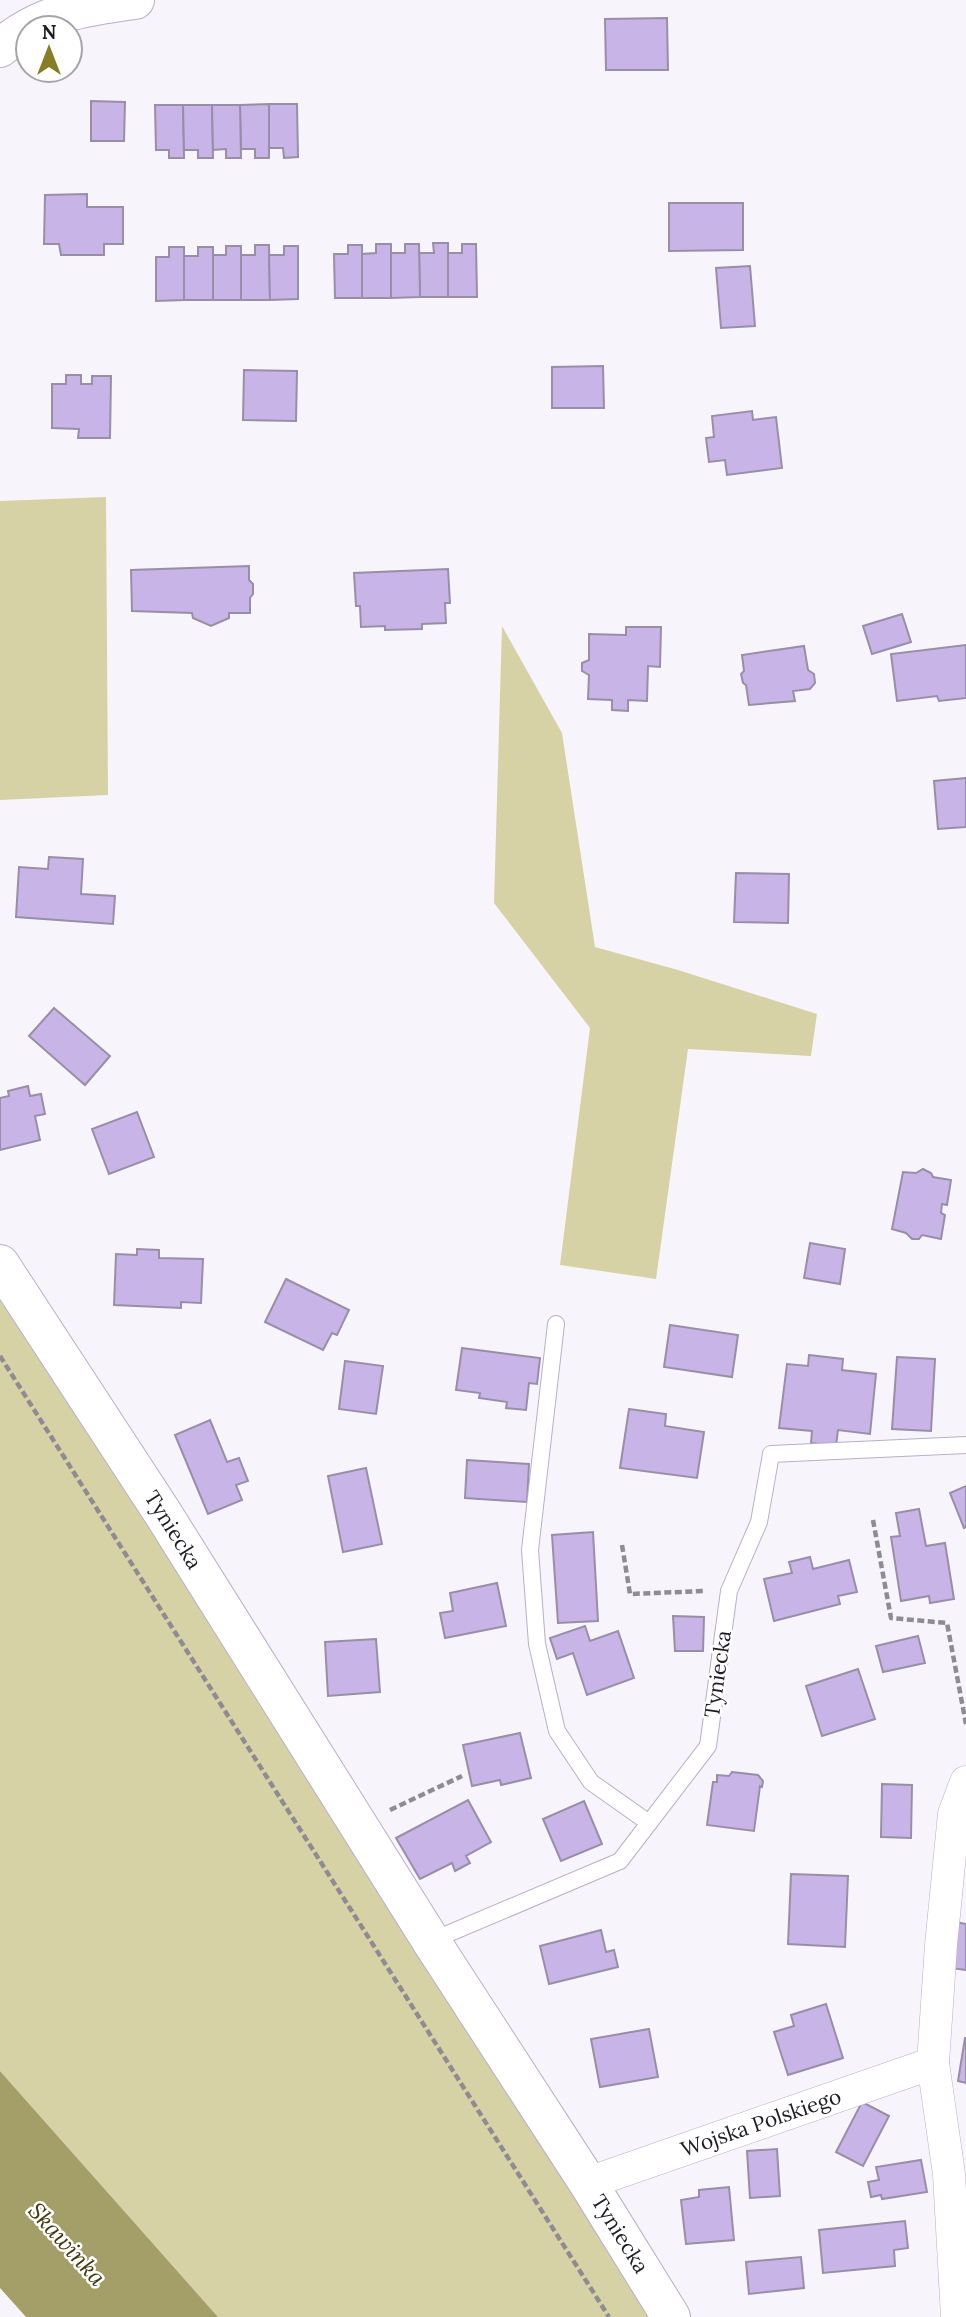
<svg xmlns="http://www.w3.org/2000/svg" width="966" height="2317" font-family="Lora,serif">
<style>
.green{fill:#d6d2a5}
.water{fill:#a49f68}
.building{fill:#c9b4e7;stroke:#988ea8;stroke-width:2}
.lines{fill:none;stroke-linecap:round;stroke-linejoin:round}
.service-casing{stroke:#b9aec9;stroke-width:18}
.minor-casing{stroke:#b9aec9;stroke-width:33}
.tertiary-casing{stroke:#b9aec9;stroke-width:40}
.path{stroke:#8e8b93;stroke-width:4.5;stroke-dasharray:7 3.5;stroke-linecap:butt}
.service{stroke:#fff;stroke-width:16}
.minor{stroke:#fff;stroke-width:32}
.tertiary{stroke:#fff;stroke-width:38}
.labels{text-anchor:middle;stroke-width:5;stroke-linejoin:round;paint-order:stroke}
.street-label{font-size:21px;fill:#1f1b25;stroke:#fff}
.water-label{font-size:23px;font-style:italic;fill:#3f3a0d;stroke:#fff}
</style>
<rect width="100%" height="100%" fill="#f7f5fb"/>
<g class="green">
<path d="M 106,497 L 108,795 L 0,800 L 0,501 Z"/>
<path d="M 502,626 L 562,733 L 595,947 L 678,970 L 817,1014 L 811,1056 L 688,1049 L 656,1279 L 560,1265 L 590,1028 L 494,903 Z"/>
<path d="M 0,1283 L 654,2317 L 218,2317 L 0,2071 Z"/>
</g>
<path class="water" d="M 0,2071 L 218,2317 L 26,2317 L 0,2288 Z"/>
<g class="building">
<path d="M 667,18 L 668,70 L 606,70 L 605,19 Z"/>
<path d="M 91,101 L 125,102 L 124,141 L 91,141 Z"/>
<path d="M 269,104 L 269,158 L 255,158 L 255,149 L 241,149 L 240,105 Z"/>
<path d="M 269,104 L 297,104 L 298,157 L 284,158 L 283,148 L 269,148 Z"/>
<path d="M 155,105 L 183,105 L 184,158 L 169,158 L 169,150 L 156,150 Z"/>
<path d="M 183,105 L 212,105 L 213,158 L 198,158 L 198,150 L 184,150 Z"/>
<path d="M 212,105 L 240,105 L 241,158 L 226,158 L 226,149 L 213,150 Z"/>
<path d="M 87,194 L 87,207 L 123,207 L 123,244 L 104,244 L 104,255 L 61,255 L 59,244 L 44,244 L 45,195 Z"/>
<path d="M 669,203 L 743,203 L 743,250 L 669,251 Z"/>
<path d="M 433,243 L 448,243 L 448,297 L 420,297 L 419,253 L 434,253 Z"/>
<path d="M 376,244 L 391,244 L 391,298 L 362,298 L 362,254 L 376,253 Z"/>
<path d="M 405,244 L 419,244 L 420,297 L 391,298 L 391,253 L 405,253 Z"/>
<path d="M 462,244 L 476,244 L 477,297 L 448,297 L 448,253 L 462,253 Z"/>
<path d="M 255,245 L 269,245 L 270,300 L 241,300 L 241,255 L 255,255 Z"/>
<path d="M 348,245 L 362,245 L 362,298 L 335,298 L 334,254 L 348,254 Z"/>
<path d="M 226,246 L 241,246 L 241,300 L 213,300 L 213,255 L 226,255 Z"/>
<path d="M 284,246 L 298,246 L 298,299 L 270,300 L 269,255 L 284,255 Z"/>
<path d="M 169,247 L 184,247 L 184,300 L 156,301 L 156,257 L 169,257 Z"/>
<path d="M 198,247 L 213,247 L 213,300 L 184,300 L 184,256 L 198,256 Z"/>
<path d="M 750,266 L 755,326 L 721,328 L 716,268 Z"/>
<path d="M 603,366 L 604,408 L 552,408 L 552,367 Z"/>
<path d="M 244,370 L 297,371 L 296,421 L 243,420 Z"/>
<path d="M 66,375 L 81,375 L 81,384 L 92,384 L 92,376 L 111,376 L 110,438 L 78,438 L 79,429 L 52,428 L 52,384 L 66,384 Z"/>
<path d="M 752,411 L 753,420 L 776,417 L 782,468 L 727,475 L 725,460 L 709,462 L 706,438 L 714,437 L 712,416 Z"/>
<path d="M 249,566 L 249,580 L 253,584 L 253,594 L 250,598 L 250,613 L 229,613 L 229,618 L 211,626 L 193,618 L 192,613 L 132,611 L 131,570 Z"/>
<path d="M 448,569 L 450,603 L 445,603 L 446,623 L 422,624 L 422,629 L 385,630 L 385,626 L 361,627 L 360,606 L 356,606 L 354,573 Z"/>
<path d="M 902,614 L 911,642 L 872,654 L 863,626 Z"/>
<path d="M 626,627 L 661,627 L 660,667 L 648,666 L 647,701 L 628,700 L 628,711 L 612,710 L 612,700 L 588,699 L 589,675 L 582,671 L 582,663 L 589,660 L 589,634 L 626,635 Z"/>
<path d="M 966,645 L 966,698 L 939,701 L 937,696 L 897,701 L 891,654 Z"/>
<path d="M 804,646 L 808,670 L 814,674 L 815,683 L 810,689 L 793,691 L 795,701 L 749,705 L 746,685 L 743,683 L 741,674 L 744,671 L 742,655 Z"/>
<path d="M 966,778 L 966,827 L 938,829 L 934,781 Z"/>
<path d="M 49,857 L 83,859 L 81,894 L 115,896 L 113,924 L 16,917 L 19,867 L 48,869 Z"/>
<path d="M 736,873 L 789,874 L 788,923 L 734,922 Z"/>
<path d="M 54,1008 L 110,1056 L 85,1085 L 29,1036 Z"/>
<path d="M 28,1086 L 30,1096 L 41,1094 L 45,1114 L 35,1116 L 40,1140 L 0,1150 L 0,1098 L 9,1096 L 8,1091 Z"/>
<path d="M 137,1112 L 154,1157 L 109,1174 L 92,1129 Z"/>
<path d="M 923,1169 L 931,1173 L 933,1177 L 951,1180 L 947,1205 L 942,1204 L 941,1213 L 945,1215 L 941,1239 L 922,1235 L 919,1239 L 912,1239 L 906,1233 L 892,1229 L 903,1172 L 916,1173 Z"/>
<path d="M 810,1243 L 845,1249 L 840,1284 L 804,1278 Z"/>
<path d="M 137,1249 L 159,1250 L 159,1258 L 203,1259 L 201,1303 L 181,1302 L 181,1308 L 114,1305 L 116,1254 L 137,1255 Z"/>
<path d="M 286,1279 L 349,1310 L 337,1335 L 332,1333 L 323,1350 L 265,1322 Z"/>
<path d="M 670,1325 L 738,1335 L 732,1377 L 664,1367 Z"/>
<path d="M 462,1348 L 540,1358 L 537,1384 L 529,1383 L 526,1410 L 506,1408 L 507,1402 L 479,1398 L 480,1393 L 456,1390 Z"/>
<path d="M 809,1355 L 843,1359 L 842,1370 L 876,1374 L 870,1434 L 838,1430 L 836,1446 L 811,1443 L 812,1431 L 779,1428 L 787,1364 L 808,1366 Z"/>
<path d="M 897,1357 L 935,1359 L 931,1431 L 892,1429 Z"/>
<path d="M 345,1361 L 383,1366 L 376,1414 L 339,1409 Z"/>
<path d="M 629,1409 L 666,1414 L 665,1426 L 704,1432 L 697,1478 L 620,1468 Z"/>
<path d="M 210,1420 L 227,1462 L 239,1458 L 248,1481 L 236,1485 L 242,1500 L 208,1514 L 175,1435 Z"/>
<path d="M 467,1460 L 529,1464 L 527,1502 L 465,1498 Z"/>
<path d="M 366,1468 L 382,1544 L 343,1552 L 328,1476 Z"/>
<path d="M 966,1486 L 966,1527 L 964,1528 L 950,1493 Z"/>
<path d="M 919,1509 L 926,1546 L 945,1543 L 954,1599 L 930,1603 L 929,1596 L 901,1601 L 891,1537 L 900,1536 L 896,1513 Z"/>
<path d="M 593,1532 L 598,1621 L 558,1623 L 552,1535 Z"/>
<path d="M 810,1557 L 813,1569 L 849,1560 L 857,1592 L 838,1596 L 840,1604 L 774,1621 L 764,1579 L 792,1573 L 789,1562 Z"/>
<path d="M 497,1583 L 506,1626 L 445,1638 L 440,1613 L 453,1611 L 450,1593 Z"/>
<path d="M 673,1616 L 704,1617 L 703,1651 L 675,1651 Z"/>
<path d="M 585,1626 L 590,1641 L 618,1631 L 634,1678 L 587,1695 L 573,1653 L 557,1659 L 550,1638 Z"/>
<path d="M 918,1636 L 925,1663 L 883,1672 L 876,1646 Z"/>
<path d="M 376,1639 L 380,1692 L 328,1696 L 325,1642 Z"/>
<path d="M 858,1669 L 875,1719 L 822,1736 L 806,1686 Z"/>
<path d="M 520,1733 L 531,1778 L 501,1785 L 500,1780 L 472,1786 L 463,1745 Z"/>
<path d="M 732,1772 L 758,1775 L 763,1781 L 762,1787 L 760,1786 L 754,1831 L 707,1825 L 713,1782 L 717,1782 L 717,1775 L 729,1776 Z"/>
<path d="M 882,1784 L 912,1785 L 911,1838 L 881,1837 Z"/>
<path d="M 468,1800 L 491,1842 L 466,1856 L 470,1863 L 455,1871 L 452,1863 L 420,1879 L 396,1838 Z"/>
<path d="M 584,1801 L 602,1844 L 561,1861 L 543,1819 Z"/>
<path d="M 791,1874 L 848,1876 L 845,1947 L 788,1944 Z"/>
<path d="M 956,1922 L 966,1924 L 966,1970 L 950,1968 Z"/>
<path d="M 601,1930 L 606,1952 L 614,1950 L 618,1967 L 549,1984 L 540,1946 Z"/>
<path d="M 826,2004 L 843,2058 L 788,2075 L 774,2032 L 794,2026 L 791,2015 Z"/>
<path d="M 649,2029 L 658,2077 L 600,2087 L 591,2039 Z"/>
<path d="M 965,2038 L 966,2038 L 966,2083 L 958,2081 Z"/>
<path d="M 862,2102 L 889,2116 L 863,2166 L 836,2152 Z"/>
<path d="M 777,2149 L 780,2196 L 750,2198 L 747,2151 Z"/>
<path d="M 921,2160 L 927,2192 L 882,2199 L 881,2195 L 871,2197 L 868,2182 L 879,2180 L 876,2167 Z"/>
<path d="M 729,2187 L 734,2240 L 686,2244 L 681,2200 L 699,2197 L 699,2190 Z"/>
<path d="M 905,2221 L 908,2248 L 894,2250 L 895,2266 L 823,2273 L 819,2230 Z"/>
<path d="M 801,2257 L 804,2288 L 749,2294 L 746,2262 Z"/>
</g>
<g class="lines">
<defs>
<g id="service">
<path d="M 556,1324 L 530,1550 L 537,1644 L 557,1731 L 591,1782 L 649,1823"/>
<path d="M 431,1941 L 620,1861 L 708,1746 L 729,1591 L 759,1522 L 771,1454 L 966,1445"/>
</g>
<g id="minor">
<path d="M 588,2183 L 933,2063"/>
<path d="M 957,2317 L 949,2174 L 933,2063 L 941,1945 L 954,1814 L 966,1782"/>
</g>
<g id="tertiary">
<path d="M 0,48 C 40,13 83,7 135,0"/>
<path d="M 0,1264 L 162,1512 L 431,1941 L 588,2183 L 671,2317"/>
</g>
</defs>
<use href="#service" class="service-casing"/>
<use href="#minor" class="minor-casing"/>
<use href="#tertiary" class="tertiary-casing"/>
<g class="path">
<path d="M 0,1356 L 609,2317"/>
<path d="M 873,1520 L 891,1618 L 947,1623 L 966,1724"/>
<path d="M 622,1545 L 630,1594 L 704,1591"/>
<path d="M 390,1810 L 462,1776"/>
</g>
<use href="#service" class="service"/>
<use href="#minor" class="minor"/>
<use href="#tertiary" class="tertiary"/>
</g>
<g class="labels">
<g class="street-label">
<text transform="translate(173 1530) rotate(58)" y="7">Tyniecka</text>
<text transform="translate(718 1674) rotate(-82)" y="7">Tyniecka</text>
<text transform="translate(761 2123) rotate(-19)" y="7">Wojska Polskiego</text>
<text transform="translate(620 2234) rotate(58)" y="7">Tyniecka</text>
</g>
<g class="water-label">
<text transform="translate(67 2244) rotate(48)" y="8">Skawinka</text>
</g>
</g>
<g transform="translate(49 49)"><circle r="33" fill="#ffffff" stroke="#a5a4a8" stroke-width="2"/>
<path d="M0-5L12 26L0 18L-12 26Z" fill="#867d24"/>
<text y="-10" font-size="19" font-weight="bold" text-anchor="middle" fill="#1f1b25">N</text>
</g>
</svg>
